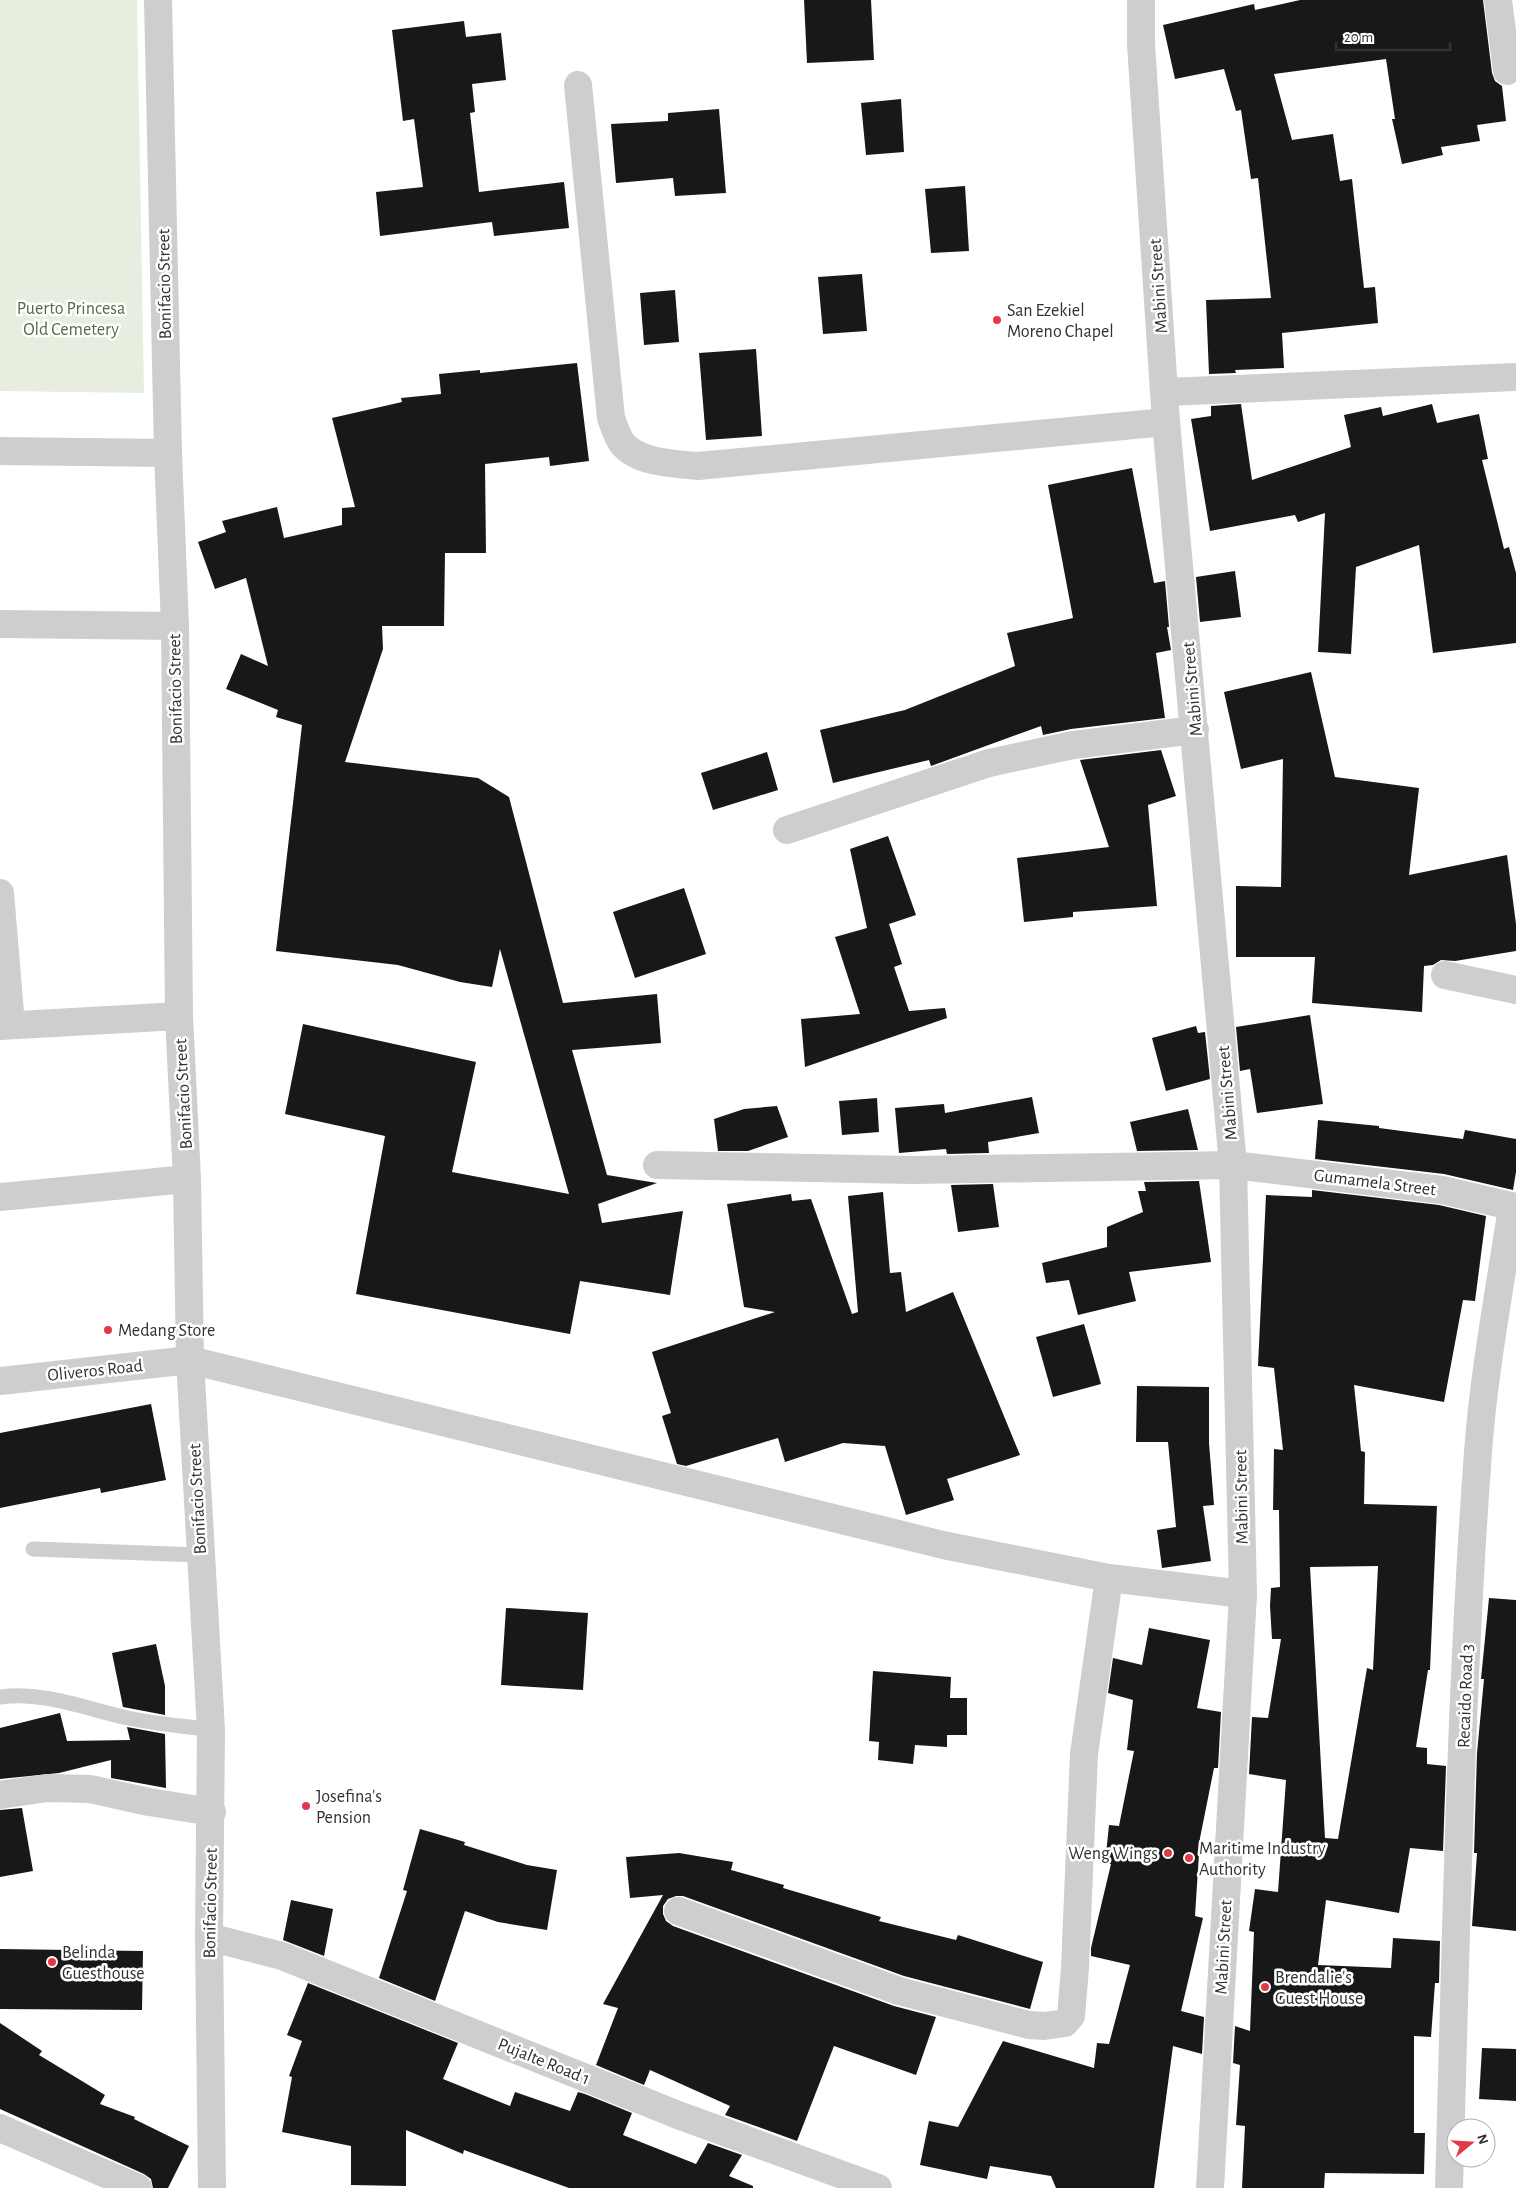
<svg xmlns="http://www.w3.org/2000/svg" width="1516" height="2188" font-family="'Alegreya Sans',sans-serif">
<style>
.green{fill:#e7eee0}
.building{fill:#181818;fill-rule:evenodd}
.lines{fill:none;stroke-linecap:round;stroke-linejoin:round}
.service{stroke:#cecece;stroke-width:15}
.minor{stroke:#cecece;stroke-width:28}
.tertiary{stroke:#cecece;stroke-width:28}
.poi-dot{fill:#e23a44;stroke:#fff;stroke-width:2}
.labels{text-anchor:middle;stroke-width:5;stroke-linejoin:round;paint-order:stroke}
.street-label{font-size:18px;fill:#313131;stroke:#fff}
.park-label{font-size:18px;fill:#546d3f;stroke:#fff}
.poi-label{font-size:18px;fill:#313131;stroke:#fff;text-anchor:start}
</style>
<rect width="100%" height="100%" fill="#fff"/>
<path class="green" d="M 0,0 L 137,0 L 144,393 L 0,391 Z"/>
<g class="building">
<path d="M 804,0 L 871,0 L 874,60 L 807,63 Z"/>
<path d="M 1300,0 L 1483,0 L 1492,73 L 1495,81 L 1502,86 L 1506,121 L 1477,125 L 1480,141 L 1441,147 L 1443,155 L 1402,164 L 1392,119 L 1395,119 L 1386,59 L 1274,74 L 1292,140 L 1333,134 L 1340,181 L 1352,179 L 1364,288 L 1375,287 L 1378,323 L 1282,333 L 1284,368 L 1235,370 L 1236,373 L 1209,374 L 1206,300 L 1271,298 L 1258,178 L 1251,179 L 1241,110 L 1236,111 L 1224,69 L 1175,79 L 1163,25 L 1254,4 L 1255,10 Z"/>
<path d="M 464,21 L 466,37 L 501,33 L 506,80 L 472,84 L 475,112 L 470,113 L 479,192 L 564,182 L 569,228 L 494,236 L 492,222 L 380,236 L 376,192 L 423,187 L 414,119 L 403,121 L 392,30 Z"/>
<path d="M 901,99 L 904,152 L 866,155 L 861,103 Z"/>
<path d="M 719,109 L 726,193 L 675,196 L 673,178 L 616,183 L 611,124 L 668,121 L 668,113 Z"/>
<path d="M 965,186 L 969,251 L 931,253 L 925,189 Z"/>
<path d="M 862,274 L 867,331 L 823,334 L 818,277 Z"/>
<path d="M 675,290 L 679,342 L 644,345 L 640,293 Z"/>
<path d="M 756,349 L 762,436 L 706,440 L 699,353 Z"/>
<path d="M 577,363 L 589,461 L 550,466 L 549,457 L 485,464 L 486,553 L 445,553 L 444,626 L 382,626 L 383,649 L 345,762 L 478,778 L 509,797 L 563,1003 L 657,994 L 661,1043 L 572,1050 L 607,1175 L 657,1183 L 598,1204 L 602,1223 L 683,1211 L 670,1295 L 580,1281 L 570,1334 L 356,1294 L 385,1136 L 285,1114 L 303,1024 L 476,1062 L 452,1172 L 569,1194 L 500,949 L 492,987 L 460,982 L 398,965 L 276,951 L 302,725 L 276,717 L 278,710 L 226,689 L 241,654 L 268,666 L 246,578 L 215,589 L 198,542 L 226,532 L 222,521 L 277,507 L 284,538 L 342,525 L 342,508 L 355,507 L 332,418 L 402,402 L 401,398 L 441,394 L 439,374 L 480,370 L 480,373 Z"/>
<path d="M 1241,404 L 1252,480 L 1351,447 L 1344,415 L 1381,407 L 1383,416 L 1432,404 L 1437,423 L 1479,414 L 1488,459 L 1482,460 L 1504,549 L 1509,547 L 1516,573 L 1516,643 L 1433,653 L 1419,545 L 1356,567 L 1351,654 L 1318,652 L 1325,513 L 1298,522 L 1295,515 L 1210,531 L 1191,419 L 1211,416 L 1211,406 Z"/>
<path d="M 1132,468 L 1154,583 L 1165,581 L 1169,627 L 1167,627 L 1171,650 L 1156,653 L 1165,718 L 1071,729 L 1043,735 L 1041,726 L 931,766 L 929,760 L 833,783 L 820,730 L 905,710 L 1015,666 L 1007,633 L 1073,618 L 1048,485 Z"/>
<path d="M 1235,571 L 1241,617 L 1200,622 L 1196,577 Z"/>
<path d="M 1311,672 L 1335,777 L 1419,788 L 1409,875 L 1507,855 L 1516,924 L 1516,951 L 1455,961 L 1441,960 L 1433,965 L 1424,966 L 1422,1012 L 1312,1003 L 1315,957 L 1236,957 L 1236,886 L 1281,887 L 1283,759 L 1241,769 L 1224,692 Z"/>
<path d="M 1161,750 L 1176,796 L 1148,805 L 1157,906 L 1073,912 L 1073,917 L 1024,922 L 1017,858 L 1109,847 L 1080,760 Z"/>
<path d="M 767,752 L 778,790 L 713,810 L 701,773 Z"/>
<path d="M 888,836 L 916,915 L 889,924 L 902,964 L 894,967 L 909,1011 L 945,1008 L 947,1018 L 805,1067 L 801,1019 L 860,1014 L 835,937 L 867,928 L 850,849 Z"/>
<path d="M 684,888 L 706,954 L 635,978 L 613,912 Z"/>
<path d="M 1310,1015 L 1323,1104 L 1257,1113 L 1250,1069 L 1240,1071 L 1236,1027 Z"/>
<path d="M 1196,1026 L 1198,1033 L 1205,1032 L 1210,1079 L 1166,1091 L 1152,1038 Z"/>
<path d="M 1032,1097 L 1039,1133 L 988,1142 L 989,1153 L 947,1154 L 946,1149 L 899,1153 L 895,1108 L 944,1104 L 945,1113 Z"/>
<path d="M 877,1098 L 879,1132 L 842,1135 L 839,1101 Z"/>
<path d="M 777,1106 L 788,1137 L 748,1151 L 718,1151 L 714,1119 L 744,1109 Z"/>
<path d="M 1188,1109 L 1198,1150 L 1137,1151 L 1130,1122 Z"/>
<path d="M 1318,1120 L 1379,1126 L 1379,1128 L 1463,1139 L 1465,1130 L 1516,1139 L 1516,1172 L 1513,1190 L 1444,1174 L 1315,1159 Z"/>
<path d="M 1199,1181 L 1211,1262 L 1129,1272 L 1136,1301 L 1078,1315 L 1069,1280 L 1046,1283 L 1042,1263 L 1107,1247 L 1107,1227 L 1143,1212 L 1138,1191 L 1146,1191 L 1144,1182 Z"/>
<path d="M 993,1184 L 999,1227 L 958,1232 L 951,1185 Z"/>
<path d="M 1312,1190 L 1439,1205 L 1486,1216 L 1475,1301 L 1463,1300 L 1444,1402 L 1354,1385 L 1361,1451 L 1365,1452 L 1364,1504 L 1437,1506 L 1430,1670 L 1428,1670 L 1416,1747 L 1427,1748 L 1427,1764 L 1446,1766 L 1443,1851 L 1410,1848 L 1399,1913 L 1326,1900 L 1318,1965 L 1391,1968 L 1393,1938 L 1440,1941 L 1439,1983 L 1435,1983 L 1431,2037 L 1414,2036 L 1414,2133 L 1425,2133 L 1424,2174 L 1325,2173 L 1324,2188 L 1242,2188 L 1245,2126 L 1236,2125 L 1240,2065 L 1233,2063 L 1235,2026 L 1250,2031 L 1254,1932 L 1249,1931 L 1255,1889 L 1278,1892 L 1286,1780 L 1249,1774 L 1252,1717 L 1268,1718 L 1281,1639 L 1272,1639 L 1270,1606 L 1271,1588 L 1280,1587 L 1279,1510 L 1273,1510 L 1274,1449 L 1283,1450 L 1274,1368 L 1258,1366 L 1266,1195 L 1312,1197 ZM 1378,1566 L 1373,1670 L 1367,1668 L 1338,1839 L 1325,1838 L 1310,1567 Z"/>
<path d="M 883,1192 L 890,1273 L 901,1272 L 906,1312 L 953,1292 L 1020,1455 L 947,1479 L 954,1500 L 906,1515 L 885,1446 L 843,1443 L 785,1462 L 778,1438 L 686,1466 L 677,1464 L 662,1416 L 671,1413 L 652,1352 L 775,1312 L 744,1307 L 727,1204 L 791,1194 L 792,1201 L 811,1199 L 852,1314 L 858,1312 L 848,1196 Z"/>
<path d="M 1084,1324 L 1101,1384 L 1053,1397 L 1036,1337 Z"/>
<path d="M 1137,1386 L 1209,1387 L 1209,1443 L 1214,1505 L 1203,1506 L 1211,1561 L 1162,1568 L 1157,1530 L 1176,1527 L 1168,1442 L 1136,1442 Z"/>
<path d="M 151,1404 L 166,1480 L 101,1493 L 100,1488 L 0,1508 L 0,1433 Z"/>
<path d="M 1489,1598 L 1516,1600 L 1516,1931 L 1472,1926 L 1477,1853 L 1474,1853 L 1477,1753 L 1484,1679 L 1481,1679 Z"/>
<path d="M 506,1608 L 588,1613 L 583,1690 L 501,1685 Z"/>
<path d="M 1149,1628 L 1210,1640 L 1197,1708 L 1221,1712 L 1218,1768 L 1214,1768 L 1200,1838 L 1195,1916 L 1203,1918 L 1181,2011 L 1204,2017 L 1202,2054 L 1173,2046 L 1154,2188 L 1056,2188 L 1051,2176 L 990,2166 L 987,2179 L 920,2165 L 929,2121 L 958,2127 L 1003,2041 L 1094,2068 L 1097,2043 L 1109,2044 L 1130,1965 L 1091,1956 L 1091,1948 L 1111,1864 L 1105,1864 L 1109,1825 L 1119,1826 L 1134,1751 L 1127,1750 L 1133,1700 L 1108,1693 L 1113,1658 L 1142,1665 Z"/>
<path d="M 156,1644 L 165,1686 L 165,1715 L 123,1707 L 112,1653 Z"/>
<path d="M 873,1671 L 951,1677 L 950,1698 L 967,1698 L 967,1735 L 947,1735 L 947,1747 L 915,1745 L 913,1764 L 878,1760 L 879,1742 L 869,1741 Z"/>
<path d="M 60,1713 L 67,1741 L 130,1740 L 127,1727 L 165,1734 L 166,1788 L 111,1778 L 111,1760 L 59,1773 L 0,1779 L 0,1728 Z"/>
<path d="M 22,1808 L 33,1871 L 0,1877 L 0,1810 Z"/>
<path d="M 420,1829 L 465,1842 L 464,1845 L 527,1865 L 557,1870 L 547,1930 L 498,1922 L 465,1911 L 435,2001 L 379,1978 L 407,1891 L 403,1890 Z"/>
<path d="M 679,1853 L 733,1862 L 731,1870 L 784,1885 L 783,1888 L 881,1917 L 879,1921 L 956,1940 L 958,1935 L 1043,1962 L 1030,2009 L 904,1976 L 683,1896 L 676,1896 L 668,1899 L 663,1906 L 663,1914 L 666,1921 L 673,1926 L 894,2006 L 936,2017 L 916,2075 L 834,2046 L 797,2141 L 725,2115 L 730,2106 L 650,2070 L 644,2085 L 596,2065 L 618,2008 L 603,2004 L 663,1895 L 630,1898 L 626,1857 Z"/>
<path d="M 291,1900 L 333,1909 L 324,1956 L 283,1940 Z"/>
<path d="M 0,1949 L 143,1951 L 142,2010 L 0,2009 Z"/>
<path d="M 308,1983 L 458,2043 L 443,2079 L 510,2106 L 515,2092 L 570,2111 L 578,2092 L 585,2094 L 632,2113 L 623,2135 L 696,2164 L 708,2143 L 742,2155 L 729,2176 L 753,2186 L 753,2188 L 569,2188 L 464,2150 L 463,2154 L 406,2130 L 406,2186 L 351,2185 L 351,2146 L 282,2132 L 292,2077 L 289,2076 L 302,2041 L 287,2035 Z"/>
<path d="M 0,2023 L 42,2051 L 39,2055 L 105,2095 L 100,2104 L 135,2117 L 134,2119 L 189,2146 L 168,2188 L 153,2188 L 151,2179 L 144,2174 L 0,2109 Z"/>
<path d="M 1482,2048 L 1516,2049 L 1516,2101 L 1479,2099 Z"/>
</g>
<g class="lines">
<g class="service">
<path d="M 33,1549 L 200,1555"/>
<path d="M 0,1697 C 44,1691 86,1709 128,1718 C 155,1724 184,1726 211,1730"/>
</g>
<g class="minor">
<path d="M 1141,0 L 1141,44 L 1166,422 L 1233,1165 L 1243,1594 L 1210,2188"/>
<path d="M 1498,0 L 1507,71"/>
<path d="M 578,85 L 611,418 C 614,426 617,436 622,443 C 637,463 676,464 698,466 L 1166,422"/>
<path d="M 1166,392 L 1516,377"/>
<path d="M 0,451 L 168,453"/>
<path d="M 0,624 L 175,626"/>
<path d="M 787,830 L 989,763 L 1073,745 L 1195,730"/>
<path d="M 0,893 L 11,1025"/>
<path d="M 1445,975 L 1516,990"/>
<path d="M 0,1026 L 179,1016"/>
<path d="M 657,1165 L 913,1170 L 1233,1165 L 1442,1190 L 1516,1207"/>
<path d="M 0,1197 L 187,1179"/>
<path d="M 0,1381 L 190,1360 L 943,1545 L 1109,1578 L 1243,1594"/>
<path d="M 0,1795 L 47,1788 L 90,1789 L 149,1802 L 212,1812"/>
<path d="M 678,1911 L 899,1991 L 1029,2025 L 1044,2026 L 1065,2023 L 1071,2016 L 1075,1968 L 1084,1754 L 1109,1578"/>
<path d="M 209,1937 L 282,1956 L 678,2115 L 878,2188"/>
<path d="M 0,2128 L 138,2188"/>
<path d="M 1449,2188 C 1456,1943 1460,1697 1478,1452 C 1484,1370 1500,1288 1512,1207"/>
</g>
<path class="tertiary" d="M 158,0 L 168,453 L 175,626 L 179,1016 L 187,1179 L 190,1360 L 211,1730 L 209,1937 L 212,2188"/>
</g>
<g class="poi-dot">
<circle cx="997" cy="320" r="5"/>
<circle cx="108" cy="1330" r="5"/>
<circle cx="306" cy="1806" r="5"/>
<circle cx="1168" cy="1853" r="5"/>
<circle cx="1189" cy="1858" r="5"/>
<circle cx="52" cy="1962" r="5"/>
<circle cx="1265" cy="1987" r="5"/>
</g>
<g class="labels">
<g class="street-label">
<text transform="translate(164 284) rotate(-91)" y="6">Bonifacio Street</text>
<text transform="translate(1158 286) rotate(-94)" y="6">Mabini Street</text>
<text transform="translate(175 689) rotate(-91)" y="6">Bonifacio Street</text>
<text transform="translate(1192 689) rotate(-95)" y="6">Mabini Street</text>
<text transform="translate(1227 1093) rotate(-95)" y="6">Mabini Street</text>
<text transform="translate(183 1094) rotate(-93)" y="6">Bonifacio Street</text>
<text transform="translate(1375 1182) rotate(7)" y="6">Gumamela Street</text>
<text transform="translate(95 1370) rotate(-6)" y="6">Oliveros Road</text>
<text transform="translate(1241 1497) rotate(-91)" y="6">Mabini Street</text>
<text transform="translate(197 1499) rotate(-93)" y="6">Bonifacio Street</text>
<text transform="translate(1465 1696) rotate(-88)" y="6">Recaido Road 3</text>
<text transform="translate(210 1903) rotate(-89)" y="6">Bonifacio Street</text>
<text transform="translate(1223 1947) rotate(-87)" y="6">Mabini Street</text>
<text transform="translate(544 2061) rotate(22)" y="6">Pujalte Road 1</text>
</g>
<g class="park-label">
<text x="71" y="314">Puerto Princesa<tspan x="71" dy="21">Old Cemetery</tspan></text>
</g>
<g class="poi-label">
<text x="1007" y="316">San Ezekiel<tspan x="1007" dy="21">Moreno Chapel</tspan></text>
<text x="118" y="1336">Medang Store</text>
<text x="316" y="1802">Josefina's<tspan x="316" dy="21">Pension</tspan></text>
<text x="1199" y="1854">Maritime Industry<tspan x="1199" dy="21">Authority</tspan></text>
<text x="1158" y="1859" text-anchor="end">Weng Wings</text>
<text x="62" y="1958">Belinda<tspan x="62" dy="21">Guesthouse</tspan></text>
<text x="1275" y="1983">Brendalie's<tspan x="1275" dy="21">Guest House</tspan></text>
</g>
</g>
<g transform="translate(1471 2143) rotate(72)"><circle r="24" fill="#ffffff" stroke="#adadad"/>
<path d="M0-4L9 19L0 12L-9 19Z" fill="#e23a44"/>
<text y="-8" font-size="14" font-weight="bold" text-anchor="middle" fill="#313131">N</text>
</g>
<path d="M1336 42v8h114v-8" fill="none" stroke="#313131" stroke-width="2.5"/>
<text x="1344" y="42" font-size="15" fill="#313131" stroke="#ffffff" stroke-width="4" paint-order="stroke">20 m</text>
</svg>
